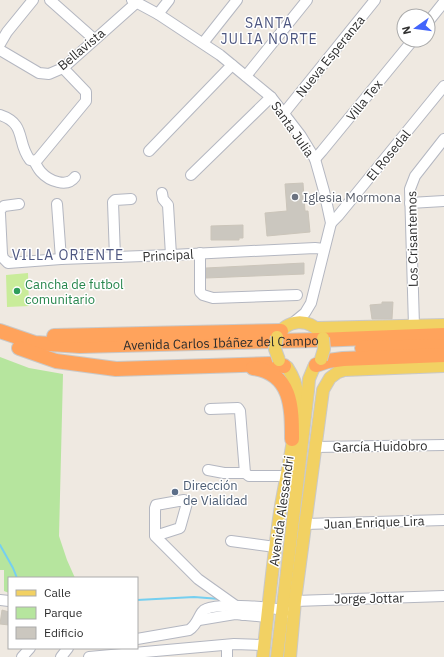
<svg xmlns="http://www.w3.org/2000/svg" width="444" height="657" font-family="'IBM Plex Sans',sans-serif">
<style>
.green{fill:#b6e59e}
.pitch{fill:#c9ec9a}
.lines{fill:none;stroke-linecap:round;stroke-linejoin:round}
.stream{stroke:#75cff0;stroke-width:2}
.building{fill:#cbc7bf;stroke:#cbc5ba}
.minor-casing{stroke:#b4b7c1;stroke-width:12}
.major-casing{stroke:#c9c9c9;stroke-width:14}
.highway-casing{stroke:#c9c9c9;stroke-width:16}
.minor{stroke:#fff;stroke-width:10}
.major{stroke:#f2d163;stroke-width:12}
.highway{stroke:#ffa35c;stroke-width:14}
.major-bridge-casing{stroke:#c9c9c9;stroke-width:14;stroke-linecap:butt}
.major-bridge{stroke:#f2d163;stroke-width:12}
.worship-dot{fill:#6b7280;stroke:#fff;stroke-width:1.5}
.leisure-dot{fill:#2e9e5b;stroke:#fff;stroke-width:1.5}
.service-dot{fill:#5c6f8a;stroke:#fff;stroke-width:1.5}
.labels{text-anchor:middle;stroke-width:3;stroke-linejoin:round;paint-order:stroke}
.street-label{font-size:13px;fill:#2e2e2e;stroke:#fff}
.worship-label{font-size:13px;fill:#5b616d;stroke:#fff;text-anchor:start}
.leisure-label{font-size:13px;fill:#27864d;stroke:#fff;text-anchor:start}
.service-label{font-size:13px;fill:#4e5e75;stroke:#fff;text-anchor:start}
.neighbourhood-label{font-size:14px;letter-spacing:1px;fill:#4d5680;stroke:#fff}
</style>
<rect width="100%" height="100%" fill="#efe9e1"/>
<path class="green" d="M 0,357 L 29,368 L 63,374 L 59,536 L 67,560 L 75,578 L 9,578 L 9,593 L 4,591 L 4,570 L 0,570 Z"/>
<path class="pitch" d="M 28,273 L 29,306 L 7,307 L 6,275 Z"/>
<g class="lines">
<g class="stream">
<path d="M 0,545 L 13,568 L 17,578"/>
<path d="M 137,600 L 194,597 L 220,599"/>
</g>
</g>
<g class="building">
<path d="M 303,183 L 305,211 L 308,211 L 310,232 L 267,236 L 265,213 L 287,211 L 285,184 Z"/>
<path d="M 243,225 L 243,238 L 239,238 L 239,240 L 211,240 L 211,226 Z"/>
<path d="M 304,263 L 304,274 L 206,278 L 206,268 Z"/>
<path d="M 382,302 L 393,302 L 392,319 L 372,319 L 370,305 L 382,304 Z"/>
<path d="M 2,610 L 9,612 L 9,625 L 0,624 Z"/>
</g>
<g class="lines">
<defs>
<g id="minor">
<path d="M 50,0 L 94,39"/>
<path d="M 132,0 L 158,14 L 220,55 L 271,97 L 301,136 L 315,159 L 324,191 L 331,223 L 311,303 L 305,313 L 294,322"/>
<path d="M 158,14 L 169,0"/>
<path d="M 428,22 L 444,2"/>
<path d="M 203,43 L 237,0"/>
<path d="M 0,44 L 7,32 L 33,0"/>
<path d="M 0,50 L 39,73 L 49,74 L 63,68 L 136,3"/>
<path d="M 246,76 L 307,0"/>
<path d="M 284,113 L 375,0"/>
<path d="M 0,115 C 27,124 16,142 30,160 L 34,161 L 38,159 L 86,101 L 86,92 L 63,68"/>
<path d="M 149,151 L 232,65"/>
<path d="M 315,159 L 322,151 L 413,40"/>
<path d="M 34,161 C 36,164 38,169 41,172 C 49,181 67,188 75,177"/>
<path d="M 191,175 L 271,97"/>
<path d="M 162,193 L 163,199 L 168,205 L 171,255"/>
<path d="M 410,203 L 444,201"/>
<path d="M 57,204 L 61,259"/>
<path d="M 0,210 L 4,206 L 19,204"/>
<path d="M 0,214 L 2,254 L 3,258 L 8,263 L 61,259 L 171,255 L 315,248 L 324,249"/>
<path d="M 331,223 L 338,216 L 444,86"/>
<path d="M 200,253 L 200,292 L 203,295 L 213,298 L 297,295"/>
<path d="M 115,257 L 113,202 L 115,200 L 131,199"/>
<path d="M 414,326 L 410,189 L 415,176 L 444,139"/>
<path d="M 210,409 L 238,408 L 240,411 L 245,473 L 249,476 L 286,476"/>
<path d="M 315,447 L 444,445"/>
<path d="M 208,470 L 224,473 L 245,473"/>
<path d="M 305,524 L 444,520"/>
<path d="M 155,536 L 180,528 L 187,503 L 184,500 L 156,505 L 155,508 L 155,536 L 198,579 L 236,606 L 243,615"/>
<path d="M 231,541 L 275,547"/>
<path d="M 0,600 L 9,601"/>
<path d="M 295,601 L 444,596"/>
<path d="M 199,620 L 235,614 L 267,617"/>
<path d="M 137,639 L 189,630 C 199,624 199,611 206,609 C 218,603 278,606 289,613"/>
<path d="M 227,645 L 227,657"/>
<path d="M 22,657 L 30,648"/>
<path d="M 61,657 L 68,648"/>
<path d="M 89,657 L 234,644 L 264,645"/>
</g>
<g id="major">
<path d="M 317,328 L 444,325"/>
<path d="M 277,337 C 286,319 309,317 321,334"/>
<path d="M 263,657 C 268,609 273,560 280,512 C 286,474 297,434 297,395 C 297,384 293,376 287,367"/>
<path d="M 277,657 L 308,391 L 309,379 L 314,367"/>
<path d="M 290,657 L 295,601 L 323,390 L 330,378 L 338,372 L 344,370 L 444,366"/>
</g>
<g id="highway">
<path id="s1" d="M 0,331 L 35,343 L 80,346 L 318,340 L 444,335"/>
<path d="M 54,336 L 281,331"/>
<path d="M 19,348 L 56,361 L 116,369 L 271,364 L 284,366"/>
<path d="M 362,348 L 444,346"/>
<path d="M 316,365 L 328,361 L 343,359 L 444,355"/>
<path d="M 253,368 C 292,373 292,408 292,439"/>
</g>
</defs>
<use href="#minor" class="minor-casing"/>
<use href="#major" class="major-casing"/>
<use href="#highway" class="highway-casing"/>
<use href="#minor" class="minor"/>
<use href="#major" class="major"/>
<use href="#highway" class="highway"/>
<defs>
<g id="major-bridge">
<path d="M 277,337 L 275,349 L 279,360"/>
<path d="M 321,359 L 324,349 L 323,338"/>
</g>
</defs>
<use href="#major-bridge" class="major-bridge-casing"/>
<use href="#major-bridge" class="major-bridge"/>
</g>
<circle class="worship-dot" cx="295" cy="197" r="4"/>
<circle class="leisure-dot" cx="17" cy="291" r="4"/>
<circle class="service-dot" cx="175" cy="492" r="4"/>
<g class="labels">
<g class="street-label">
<text transform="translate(81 49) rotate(-40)" y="5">Bellavista</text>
<text transform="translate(330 56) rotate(-51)" y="5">Nueva Esperanza</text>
<text transform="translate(364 100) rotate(-51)" y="5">Villa Tex</text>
<text transform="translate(293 129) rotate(55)" y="5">Santa Julia</text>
<text transform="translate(388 155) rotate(-51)" y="5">El Rosedal</text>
<text transform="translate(412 239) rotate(-91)" y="5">Los Crisantemos</text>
<text transform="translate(168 255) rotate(-3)" y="5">Principal</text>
<text dy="5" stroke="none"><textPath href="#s1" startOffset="223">Avenida Carlos Ibáñez del Campo</textPath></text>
<text transform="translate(380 446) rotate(-1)" y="5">García Huidobro</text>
<text transform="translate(281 511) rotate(-82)" y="5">Avenida Alessandri</text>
<text transform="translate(374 522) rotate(-2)" y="5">Juan Enrique Lira</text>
<text transform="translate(369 598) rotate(-1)" y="5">Jorge Jottar</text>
</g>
<g class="worship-label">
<text x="303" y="202">Iglesia Mormona</text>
</g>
<g class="leisure-label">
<text x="25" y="289">Cancha de futbol<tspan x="25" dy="15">comunitario</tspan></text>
</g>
<g class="service-label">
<text x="183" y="490">Dirección<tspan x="183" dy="15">de Vialidad</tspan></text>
</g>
<g class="neighbourhood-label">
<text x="269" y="28">SANTA<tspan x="269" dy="16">JULIA NORTE</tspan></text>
<text x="68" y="260">VILLA ORIENTE</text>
</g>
</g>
<rect x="8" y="577" width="130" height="72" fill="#ffffff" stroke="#ababab"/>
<rect x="16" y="590" width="20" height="6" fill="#f2d163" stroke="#ababab"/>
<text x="44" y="597" font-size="12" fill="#2e2e2e">Calle</text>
<rect x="16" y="607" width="20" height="12" fill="#b6e59e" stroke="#ababab"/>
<text x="44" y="617" font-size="12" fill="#2e2e2e">Parque</text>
<rect x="16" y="627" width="20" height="12" fill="#cbc7bf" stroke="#ababab"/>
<text x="44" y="637" font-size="12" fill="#2e2e2e">Edificio</text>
<g transform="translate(416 28) rotate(256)"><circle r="19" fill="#ffffff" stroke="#ababab"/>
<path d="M0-3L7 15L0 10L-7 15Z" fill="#4264fb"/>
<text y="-6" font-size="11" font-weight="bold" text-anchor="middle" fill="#2e2e2e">N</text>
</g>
</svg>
